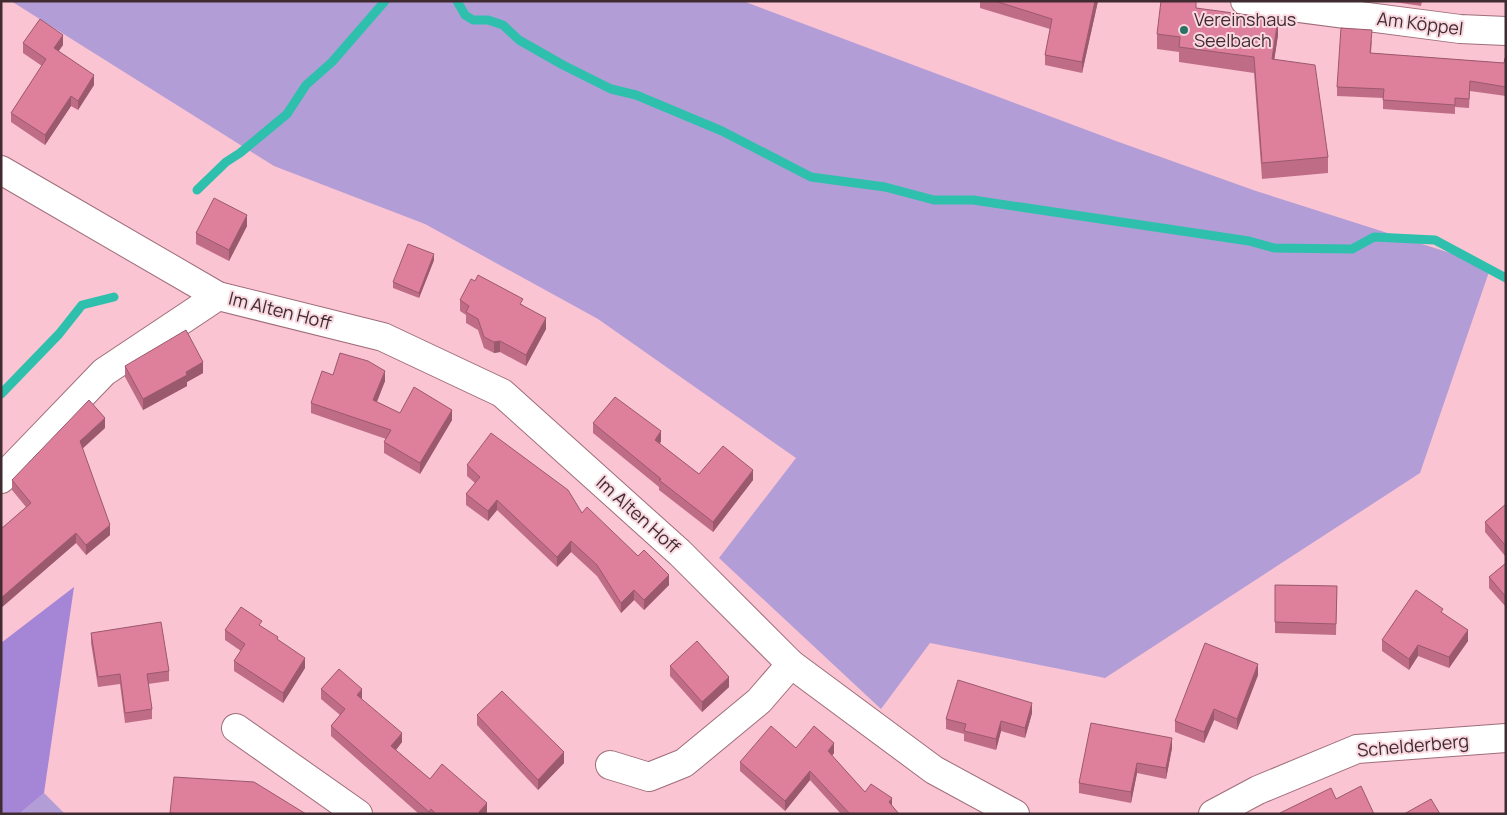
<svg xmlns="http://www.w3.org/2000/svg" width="1507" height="815" font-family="Manrope,sans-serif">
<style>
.green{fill:#b39dd7}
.forest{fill:#a585d6}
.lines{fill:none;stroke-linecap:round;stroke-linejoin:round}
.stream{stroke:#2fc0ad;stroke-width:9}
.minor-casing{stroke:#9e6d7a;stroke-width:30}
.minor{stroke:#fff;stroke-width:28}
.wall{fill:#bf6d86}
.shaded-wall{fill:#9b596d}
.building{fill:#de7f9c;stroke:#9b596d}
.poi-dot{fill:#2b7166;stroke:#f9d8e0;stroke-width:2}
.labels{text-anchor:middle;stroke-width:4;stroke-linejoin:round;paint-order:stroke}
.poi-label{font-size:18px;fill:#402b31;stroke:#f9d8e0;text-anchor:start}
.street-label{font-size:18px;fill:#402b31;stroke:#f9d8e0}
</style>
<rect width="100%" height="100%" fill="#fac4d2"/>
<g class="green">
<path d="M 11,1 L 743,1 L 1116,141 L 1256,191 L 1491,266 L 1420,473 L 1105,678 L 930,643 L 881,709 L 719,558 L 796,458 L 598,319 L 425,224 L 274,166 Z"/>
<path d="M 44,793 L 65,814 L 19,814 Z"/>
</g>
<path class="forest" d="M 74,587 L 44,793 L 19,814 L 1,814 L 1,643 Z"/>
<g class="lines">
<g class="stream">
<path d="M 457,1 L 465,15 L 473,20 L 488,20 L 503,25 L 519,40 L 563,65 L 611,89 L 636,95 L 722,131 L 811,177 L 885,187 L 934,200 L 973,200 L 1249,241 L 1274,248 L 1352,249 L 1374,237 L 1435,240 L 1506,278"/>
<path d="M 197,190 L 226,162 L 240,153 L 287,114 L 306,85 L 332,62 L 385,1"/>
<path d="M 1,394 L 59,334 L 82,305 L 114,297"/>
</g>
<defs>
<g id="minor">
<path d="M 1245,1 L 1460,29 L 1506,31"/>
<path d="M 1,170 L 218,296 L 383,337 L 502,393 L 680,553 L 791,664 L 934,770 L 1015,814"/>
<path d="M 1,479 L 104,372 L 218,296"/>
<path d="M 236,728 L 358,814"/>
<path d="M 610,765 L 649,777 L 684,763 L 759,701 L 791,664"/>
<path d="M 1213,814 L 1258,790 L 1357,749 L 1506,738"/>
</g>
</defs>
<use href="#minor" class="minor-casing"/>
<use href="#minor" class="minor"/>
</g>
<g class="wall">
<path d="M 980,1 L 1098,1 L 1082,73 L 1045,65 L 1045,55 L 1050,29 L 980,8 Z"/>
<path d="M 1387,1 L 1422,1 L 1421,6 Z"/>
<path d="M 1197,8 L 1278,35 L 1274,60 L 1328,157 L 1328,173 L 1262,179 L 1254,73 L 1179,62 L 1179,52 L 1157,49 L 1157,34 Z"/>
<path d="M 1372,40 L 1371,53 L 1504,63 L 1506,58 L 1506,96 L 1470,91 L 1469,108 L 1455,107 L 1455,114 L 1383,109 L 1383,98 L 1337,96 L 1337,87 Z"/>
<path d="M 23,43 L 63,45 L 58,51 L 94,85 L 78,110 L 71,106 L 45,145 L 11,122 L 11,113 L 42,66 L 23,53 Z"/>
<path d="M 247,226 L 229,261 L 196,244 L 196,233 Z"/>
<path d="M 434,260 L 419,298 L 393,288 L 393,282 Z"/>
<path d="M 475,281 L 523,305 L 546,329 L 526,366 L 500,352 L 494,353 L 484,348 L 478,330 L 466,323 L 466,315 L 460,311 L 460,300 Z"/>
<path d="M 125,366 L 203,373 L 187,382 L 187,386 L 143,410 L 125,377 Z"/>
<path d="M 333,375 L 385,381 L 377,402 L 400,413 L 452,420 L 420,474 L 384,453 L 384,442 L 386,439 L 311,413 L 311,403 Z"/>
<path d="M 593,423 L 661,441 L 660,444 L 699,474 L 753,480 L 713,532 L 659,490 L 659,487 L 593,433 Z"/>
<path d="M 105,428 L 82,448 L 110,535 L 86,555 L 76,543 L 1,608 L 1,529 L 26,507 L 12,490 L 12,480 Z"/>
<path d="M 467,465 L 582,513 L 669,585 L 644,610 L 634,600 L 621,613 L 597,576 L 571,552 L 557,567 L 497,510 L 488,521 L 466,505 L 466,494 L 475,483 L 467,476 Z"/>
<path d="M 1506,504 L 1506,557 L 1485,532 L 1485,522 Z"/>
<path d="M 1506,563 L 1506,607 L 1489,588 L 1489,577 Z"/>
<path d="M 1275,585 L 1337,586 L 1336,635 L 1275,633 Z"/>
<path d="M 1443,613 L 1468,641 L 1449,668 L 1418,656 L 1409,670 L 1382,651 L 1382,640 Z"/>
<path d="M 262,627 L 278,640 L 305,668 L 283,703 L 234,671 L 234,661 L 241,651 L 225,640 L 225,630 Z"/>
<path d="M 91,633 L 169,671 L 169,681 L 148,684 L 152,709 L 152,719 L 125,723 L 120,684 L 98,687 L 91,643 Z"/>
<path d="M 670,666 L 729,687 L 702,712 L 670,676 Z"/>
<path d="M 1258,675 L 1237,730 L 1214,720 L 1204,743 L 1175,732 L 1175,721 Z"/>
<path d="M 321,689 L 362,698 L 361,699 L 402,742 L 396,750 L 430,779 L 487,812 L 485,814 L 419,814 L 331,736 L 331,726 L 340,715 L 321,699 Z"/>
<path d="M 1032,713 L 1025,738 L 1001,731 L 996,750 L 964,741 L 964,734 L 946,729 L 946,719 Z"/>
<path d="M 477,715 L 564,763 L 538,790 L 477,725 Z"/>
<path d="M 796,748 L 834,753 L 832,756 L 865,792 L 892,806 L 899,814 L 841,814 L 810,780 L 785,811 L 740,771 L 740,762 Z"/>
<path d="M 1172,748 L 1166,779 L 1137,773 L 1131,803 L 1079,793 L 1079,783 Z"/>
</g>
<g class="shaded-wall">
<path d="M 1095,1 L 1098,1 L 1082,73 L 1082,62 Z"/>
<path d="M 1278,19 L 1278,35 L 1272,75 L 1272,59 Z"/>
<path d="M 63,35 L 63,45 L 54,58 L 54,48 Z"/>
<path d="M 94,75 L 94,85 L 78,110 L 78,101 Z"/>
<path d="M 71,96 L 71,106 L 45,145 L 45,135 Z"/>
<path d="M 247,215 L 247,226 L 229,261 L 229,250 Z"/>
<path d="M 434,254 L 434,260 L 419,298 L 419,293 Z"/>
<path d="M 546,318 L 546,329 L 526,366 L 526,355 Z"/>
<path d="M 500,341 L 500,352 L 494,353 L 494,342 Z"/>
<path d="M 203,362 L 203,373 L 187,382 L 187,386 L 143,410 L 143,399 L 186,372 Z"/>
<path d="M 385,371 L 385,381 L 373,411 L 373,400 Z"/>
<path d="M 452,410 L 452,420 L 420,474 L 420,463 Z"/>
<path d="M 105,418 L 105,428 L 80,451 L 80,441 Z"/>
<path d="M 661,431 L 661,441 L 655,450 L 655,440 Z"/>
<path d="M 753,470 L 753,480 L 713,532 L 713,522 Z"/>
<path d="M 497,500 L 497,510 L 488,521 L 488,511 Z"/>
<path d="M 110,525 L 110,535 L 86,555 L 86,545 Z"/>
<path d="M 76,533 L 76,543 L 1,608 L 1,598 Z"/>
<path d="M 571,541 L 571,552 L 557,567 L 557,557 Z"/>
<path d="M 669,575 L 669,585 L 644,610 L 644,600 Z"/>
<path d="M 634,590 L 634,600 L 621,613 L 621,603 Z"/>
<path d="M 1468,630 L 1468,641 L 1449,668 L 1449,657 Z"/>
<path d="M 1418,645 L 1418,656 L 1409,670 L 1409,659 Z"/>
<path d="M 305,658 L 305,668 L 283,703 L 283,693 Z"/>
<path d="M 1258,664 L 1258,675 L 1237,730 L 1237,719 Z"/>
<path d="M 729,677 L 729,687 L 702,712 L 702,702 Z"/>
<path d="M 362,689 L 362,698 L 357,705 L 357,695 Z"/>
<path d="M 1032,703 L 1032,713 L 1025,738 L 1025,728 Z"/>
<path d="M 1214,709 L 1214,720 L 1204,743 L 1204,732 Z"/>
<path d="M 1001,721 L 1001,731 L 996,750 L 996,739 Z"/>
<path d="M 402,733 L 402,742 L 391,756 L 391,746 Z"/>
<path d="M 1172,738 L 1172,748 L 1166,779 L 1166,768 Z"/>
<path d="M 834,743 L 834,753 L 828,761 L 828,751 Z"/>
<path d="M 564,752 L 564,763 L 538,790 L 538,780 Z"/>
<path d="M 1137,763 L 1137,773 L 1131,803 L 1131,792 Z"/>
<path d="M 810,771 L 810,780 L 785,811 L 785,801 Z"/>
<path d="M 892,798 L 892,808 L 889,802 Z"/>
<path d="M 487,803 L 487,812 L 485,814 L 479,814 L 479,812 Z"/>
</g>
<g class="building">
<path d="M 995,1 L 1095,1 L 1082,62 L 1045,55 L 1052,19 Z"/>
<path d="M 1161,1 L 1196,1 L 1196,8 L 1278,19 L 1272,59 L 1315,65 L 1328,157 L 1262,163 L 1254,57 L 1179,47 L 1180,37 L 1157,34 Z"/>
<path d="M 40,19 L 63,35 L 54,48 L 94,75 L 78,101 L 71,96 L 45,135 L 11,113 L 46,59 L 23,43 Z"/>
<path d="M 1341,28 L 1372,30 L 1370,53 L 1504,63 L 1505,58 L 1506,58 L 1506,87 L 1470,81 L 1469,99 L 1455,98 L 1455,105 L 1383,100 L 1384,89 L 1337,87 Z"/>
<path d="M 214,198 L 247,215 L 229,250 L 196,233 Z"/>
<path d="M 408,244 L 434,254 L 419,293 L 393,282 Z"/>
<path d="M 478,275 L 523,299 L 520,304 L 546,318 L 526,355 L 500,341 L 494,342 L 484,337 L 478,319 L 466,312 L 469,306 L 460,300 L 471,279 L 475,281 Z"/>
<path d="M 186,330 L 203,362 L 186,372 L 187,375 L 143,399 L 125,366 Z"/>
<path d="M 340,353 L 368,361 L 385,371 L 373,400 L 400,413 L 414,387 L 452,410 L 420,463 L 384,442 L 391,430 L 311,403 L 322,371 L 333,375 Z"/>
<path d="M 615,397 L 661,431 L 655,440 L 699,474 L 723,446 L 753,470 L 713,522 L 659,480 L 661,479 L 593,423 Z"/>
<path d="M 89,400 L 105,418 L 80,441 L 110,525 L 86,545 L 76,533 L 1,598 L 1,529 L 31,503 L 12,480 Z"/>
<path d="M 491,433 L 568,490 L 582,513 L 587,507 L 638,556 L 644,550 L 669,575 L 644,600 L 634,590 L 621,603 L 597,565 L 571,541 L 557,557 L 497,500 L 488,511 L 466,494 L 480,477 L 467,465 Z"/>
<path d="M 1506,504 L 1506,546 L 1485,522 Z"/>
<path d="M 1506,563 L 1506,597 L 1489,577 Z"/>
<path d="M 1275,585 L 1337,586 L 1336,624 L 1275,622 Z"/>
<path d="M 1416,590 L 1443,609 L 1441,612 L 1468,630 L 1449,657 L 1418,645 L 1409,659 L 1382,640 Z"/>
<path d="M 241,607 L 262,621 L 259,625 L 278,637 L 277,639 L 305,658 L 283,693 L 234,661 L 245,644 L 225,630 Z"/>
<path d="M 161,622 L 169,671 L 147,674 L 152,709 L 125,713 L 120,674 L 98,677 L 91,633 Z"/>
<path d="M 697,641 L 729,677 L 702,702 L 670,666 Z"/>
<path d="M 1205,643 L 1258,664 L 1237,719 L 1214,709 L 1204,732 L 1175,721 Z"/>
<path d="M 339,669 L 362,689 L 357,695 L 402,733 L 391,746 L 430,779 L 442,764 L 487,803 L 479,812 L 481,814 L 436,814 L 431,809 L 429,812 L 331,726 L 345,709 L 321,689 Z"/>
<path d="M 958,680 L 1032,703 L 1025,728 L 1001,721 L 996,739 L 964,731 L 966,724 L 946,719 Z"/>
<path d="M 502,691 L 564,752 L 538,780 L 477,715 Z"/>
<path d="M 1091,723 L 1172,738 L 1166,768 L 1137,763 L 1131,792 L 1079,783 Z"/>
<path d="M 771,726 L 796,748 L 814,726 L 834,743 L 828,751 L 865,792 L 871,784 L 892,798 L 889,802 L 899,814 L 850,814 L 810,771 L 785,801 L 740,762 Z"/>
<path d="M 174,777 L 254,782 L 306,814 L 180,814 L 170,813 Z"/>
<path d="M 1361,786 L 1374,814 L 1281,814 L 1280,813 L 1331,788 L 1336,799 Z"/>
<path d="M 1431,799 L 1440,814 L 1404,814 Z"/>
</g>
<circle class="poi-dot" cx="1184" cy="30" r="5"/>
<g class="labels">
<g class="poi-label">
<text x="1194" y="26">Vereinshaus<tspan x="1194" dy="21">Seelbach</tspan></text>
</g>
<g class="street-label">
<text transform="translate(1420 24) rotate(7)" y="6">Am Köppel</text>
<text transform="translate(280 311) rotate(14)" y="6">Im Alten Hoff</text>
<text transform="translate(638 515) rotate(42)" y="6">Im Alten Hoff</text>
<text transform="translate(1413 746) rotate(-5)" y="6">Schelderberg</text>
</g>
</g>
<rect width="1507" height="815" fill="none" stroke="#402b31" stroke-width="5"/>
</svg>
